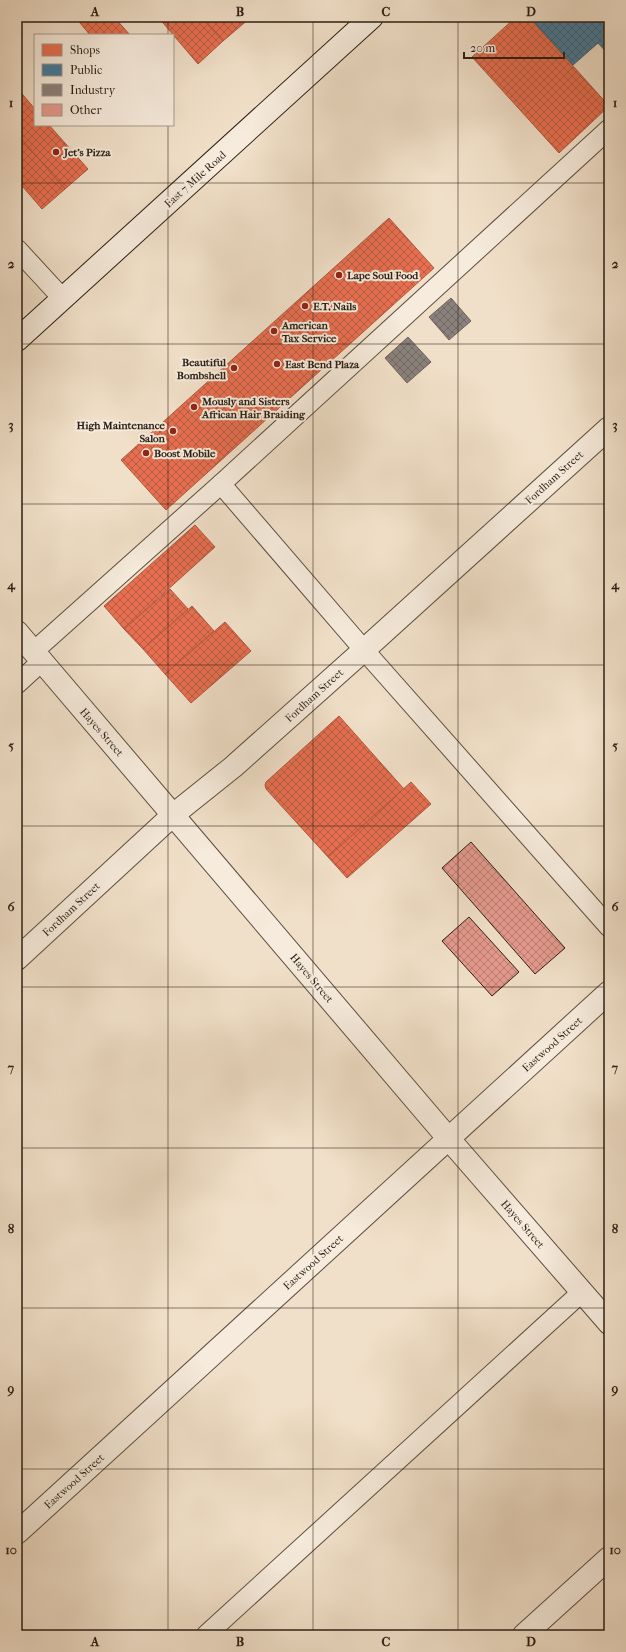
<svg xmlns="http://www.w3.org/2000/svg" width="626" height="1652" font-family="'IM FELL French Canon',serif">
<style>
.shops{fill:url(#shops-cross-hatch);stroke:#af573f}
.public{fill:url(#public-cross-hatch);stroke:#3d5f74}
.industry{fill:url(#industry-cross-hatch);stroke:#6e635d}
.building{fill:url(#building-cross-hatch);stroke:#2b1e14}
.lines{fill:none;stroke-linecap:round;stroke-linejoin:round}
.service-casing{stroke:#5c4e41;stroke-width:21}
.minor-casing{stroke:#5c4e41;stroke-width:24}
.tertiary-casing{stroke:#5c4e41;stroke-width:24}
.secondary-casing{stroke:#2b1e14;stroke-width:24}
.service{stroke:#f6ebdc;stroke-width:19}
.minor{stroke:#f6ebdc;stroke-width:22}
.tertiary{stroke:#f6ebdc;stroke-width:22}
.secondary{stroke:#f6ebdc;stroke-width:22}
.grid{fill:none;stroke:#2b1e14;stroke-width:1;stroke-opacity:0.55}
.poi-dot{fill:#8f2418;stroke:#f6ebdc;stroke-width:1.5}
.labels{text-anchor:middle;stroke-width:4;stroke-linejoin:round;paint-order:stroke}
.poi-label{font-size:11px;font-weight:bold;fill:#2b1e14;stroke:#f6ebdc;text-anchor:start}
.street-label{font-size:11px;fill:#2b1e14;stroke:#f6ebdc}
.neatline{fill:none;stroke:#2b1e14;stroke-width:1.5}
.grid-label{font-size:13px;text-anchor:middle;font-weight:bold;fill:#2b1e14}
</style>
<defs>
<pattern id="shops-cross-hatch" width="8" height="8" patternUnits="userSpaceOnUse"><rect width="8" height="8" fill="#e76f51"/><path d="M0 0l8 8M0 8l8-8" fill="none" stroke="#bb5b42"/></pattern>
<pattern id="public-cross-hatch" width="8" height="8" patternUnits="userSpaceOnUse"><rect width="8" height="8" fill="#457b9d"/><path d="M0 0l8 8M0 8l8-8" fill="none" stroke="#3a647f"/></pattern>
<pattern id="industry-cross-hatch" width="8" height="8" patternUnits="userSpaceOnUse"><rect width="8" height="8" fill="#8a817c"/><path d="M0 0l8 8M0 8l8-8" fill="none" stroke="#716964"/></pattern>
<pattern id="building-cross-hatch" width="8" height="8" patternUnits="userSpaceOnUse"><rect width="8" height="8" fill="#e59a8e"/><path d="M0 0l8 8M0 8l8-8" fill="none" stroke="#ba7d73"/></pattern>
</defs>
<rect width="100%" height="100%" fill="#f1e0c9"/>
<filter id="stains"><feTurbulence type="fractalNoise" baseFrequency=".005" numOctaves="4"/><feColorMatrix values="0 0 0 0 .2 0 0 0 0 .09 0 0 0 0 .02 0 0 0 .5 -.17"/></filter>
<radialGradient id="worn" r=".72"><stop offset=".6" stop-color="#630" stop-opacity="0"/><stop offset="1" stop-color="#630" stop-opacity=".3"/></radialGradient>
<g class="shops">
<path d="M 75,17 L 108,17 L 112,21 L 115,18 L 130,35 L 90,35 Z"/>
<path d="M 158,17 L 201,17 L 223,41 L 198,64 Z"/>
<path d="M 201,17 L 237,17 L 243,24 L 223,41 Z"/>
<path d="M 237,17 L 251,17 L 243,24 Z"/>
<path d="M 516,17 L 529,17 L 609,106 L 559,153 L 472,57 Z"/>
<path d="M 17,88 L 35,109 L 35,125 L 49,125 L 88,169 L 65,189 L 17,134 Z"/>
<path d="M 19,136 L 65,189 L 42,209 L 17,180 L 17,138 Z"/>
<path d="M 389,218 L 434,268 L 166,510 L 121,460 Z"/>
<path d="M 195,525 L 215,547 L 124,629 L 104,606 Z"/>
<path d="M 170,589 L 188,609 L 143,649 L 124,629 Z"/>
<path d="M 192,606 L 214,631 L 165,674 L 143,649 Z"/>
<path d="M 225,622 L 251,651 L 191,703 L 165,674 Z"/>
<path d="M 339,716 L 404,789 L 328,857 L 266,789 L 265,785 L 266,782 Z"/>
<path d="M 411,782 L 431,804 L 347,878 L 328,857 Z"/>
</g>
<path class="public" d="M 529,17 L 609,17 L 609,55 L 598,43 L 573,65 Z"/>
<g class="industry">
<path d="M 451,298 L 471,321 L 449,340 L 429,317 Z"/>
<path d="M 408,337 L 431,362 L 407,383 L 385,358 Z"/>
</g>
<g class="building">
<path d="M 471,842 L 565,948 L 535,974 L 442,868 Z"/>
<path d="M 469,917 L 519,972 L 492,996 L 442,941 Z"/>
</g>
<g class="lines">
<defs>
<g id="service">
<path d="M 17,249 L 63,299"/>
<path d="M 221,484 L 364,650 L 609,927"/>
<path d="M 33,652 L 221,484 L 609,129"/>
<path d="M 17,684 L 41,662"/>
<path d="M 206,1635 L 582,1292"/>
</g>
<g id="minor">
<path d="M 17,959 L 173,815 L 233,767 L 364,650 L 609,428"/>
<path d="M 17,1533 L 609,992"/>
<path d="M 524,1635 L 609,1558"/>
</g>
<path id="tertiary" d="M 17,632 L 448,1138 L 609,1323"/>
<path id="secondary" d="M 17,340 L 372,17"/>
</defs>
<use href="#service" class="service-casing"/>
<use href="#minor" class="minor-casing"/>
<use href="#tertiary" class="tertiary-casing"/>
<use href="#secondary" class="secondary-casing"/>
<use href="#service" class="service"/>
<use href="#minor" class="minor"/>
<use href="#tertiary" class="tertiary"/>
<use href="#secondary" class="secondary"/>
</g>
<path class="grid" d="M 168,17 L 168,35M 313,17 L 313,1635M 458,17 L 458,1635M 168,125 L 168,1635M 17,183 L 609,183M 17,344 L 609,344M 17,504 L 609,504M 17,665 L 609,665M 17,826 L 609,826M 17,987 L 609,987M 17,1148 L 609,1148M 17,1308 L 609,1308M 17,1469 L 609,1469"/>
<g class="poi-dot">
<circle cx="56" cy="152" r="4"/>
<circle cx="339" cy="275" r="4"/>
<circle cx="305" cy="306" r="4"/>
<circle cx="274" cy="331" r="4"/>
<circle cx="277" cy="364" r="4"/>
<circle cx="234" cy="368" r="4"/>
<circle cx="194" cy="407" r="4"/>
<circle cx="173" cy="431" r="4"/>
<circle cx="146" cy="453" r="4"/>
</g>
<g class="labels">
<g class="poi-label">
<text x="64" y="156">Jet's Pizza</text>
<text x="347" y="279">Lape Soul Food</text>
<text x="313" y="310">E.T. Nails</text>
<text x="282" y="329">American<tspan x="282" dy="13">Tax Service</tspan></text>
<text x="226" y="366" text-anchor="end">Beautiful<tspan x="226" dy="13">Bombshell</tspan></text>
<text x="285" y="368">East Bend Plaza</text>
<text x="202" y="405">Mously and Sisters<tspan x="202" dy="13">African Hair Braiding</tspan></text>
<text x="165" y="429" text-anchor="end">High Maintenance<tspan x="165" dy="13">Salon</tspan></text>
<text x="154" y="457">Boost Mobile</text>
</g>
<g class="street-label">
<text transform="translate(195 179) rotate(-42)" y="4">East 7 Mile Road</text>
<text transform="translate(554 477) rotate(-42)" y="4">Fordham Street</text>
<text transform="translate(314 695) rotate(-42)" y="4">Fordham Street</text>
<text transform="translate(102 732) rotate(49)" y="4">Hayes Street</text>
<text transform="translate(71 909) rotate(-43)" y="4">Fordham Street</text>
<text transform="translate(312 978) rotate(50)" y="4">Hayes Street</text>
<text transform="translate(552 1044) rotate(-42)" y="4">Eastwood Street</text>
<text transform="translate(523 1224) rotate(49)" y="4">Hayes Street</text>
<text transform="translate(313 1262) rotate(-42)" y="4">Eastwood Street</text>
<text transform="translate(74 1481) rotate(-42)" y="4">Eastwood Street</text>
</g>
</g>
<rect width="626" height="1652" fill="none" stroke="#f1e0c9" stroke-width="44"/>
<rect x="34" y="34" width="140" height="92" fill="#f6ebdc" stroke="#a5998c"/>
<rect x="42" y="44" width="20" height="12" fill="#e76f51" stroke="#a5998c"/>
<text x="70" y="54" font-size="12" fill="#2b1e14">Shops</text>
<rect x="42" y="64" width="20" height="12" fill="#457b9d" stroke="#a5998c"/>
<text x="70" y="74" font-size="12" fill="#2b1e14">Public</text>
<rect x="42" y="84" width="20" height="12" fill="#8a817c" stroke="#a5998c"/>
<text x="70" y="94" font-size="12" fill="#2b1e14">Industry</text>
<rect x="42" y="104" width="20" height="12" fill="#e59a8e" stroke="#a5998c"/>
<text x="70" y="114" font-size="12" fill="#2b1e14">Other</text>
<path d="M464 52v6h100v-6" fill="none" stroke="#2b1e14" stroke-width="2"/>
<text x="470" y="52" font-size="12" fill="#2b1e14" stroke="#f6ebdc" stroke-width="3" paint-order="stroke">20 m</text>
<rect x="22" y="22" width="582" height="1608" class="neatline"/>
<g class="grid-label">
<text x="95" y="16">A</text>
<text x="240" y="16">B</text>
<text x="386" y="16">C</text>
<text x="531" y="16">D</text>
<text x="11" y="107">1</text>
<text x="615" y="107">1</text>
<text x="11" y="268">2</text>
<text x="615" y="268">2</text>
<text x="11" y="429">3</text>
<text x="615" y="429">3</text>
<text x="11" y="589">4</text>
<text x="615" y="589">4</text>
<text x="11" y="750">5</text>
<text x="615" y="750">5</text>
<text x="11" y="911">6</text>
<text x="615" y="911">6</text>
<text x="11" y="1072">7</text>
<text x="615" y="1072">7</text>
<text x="11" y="1233">8</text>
<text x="615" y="1233">8</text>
<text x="11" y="1393">9</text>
<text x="615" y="1393">9</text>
<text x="11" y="1554">10</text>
<text x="615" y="1554">10</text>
<text x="95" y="1646">A</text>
<text x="240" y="1646">B</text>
<text x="386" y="1646">C</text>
<text x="531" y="1646">D</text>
</g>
<rect width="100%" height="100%" filter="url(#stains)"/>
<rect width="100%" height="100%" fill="url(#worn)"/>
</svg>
